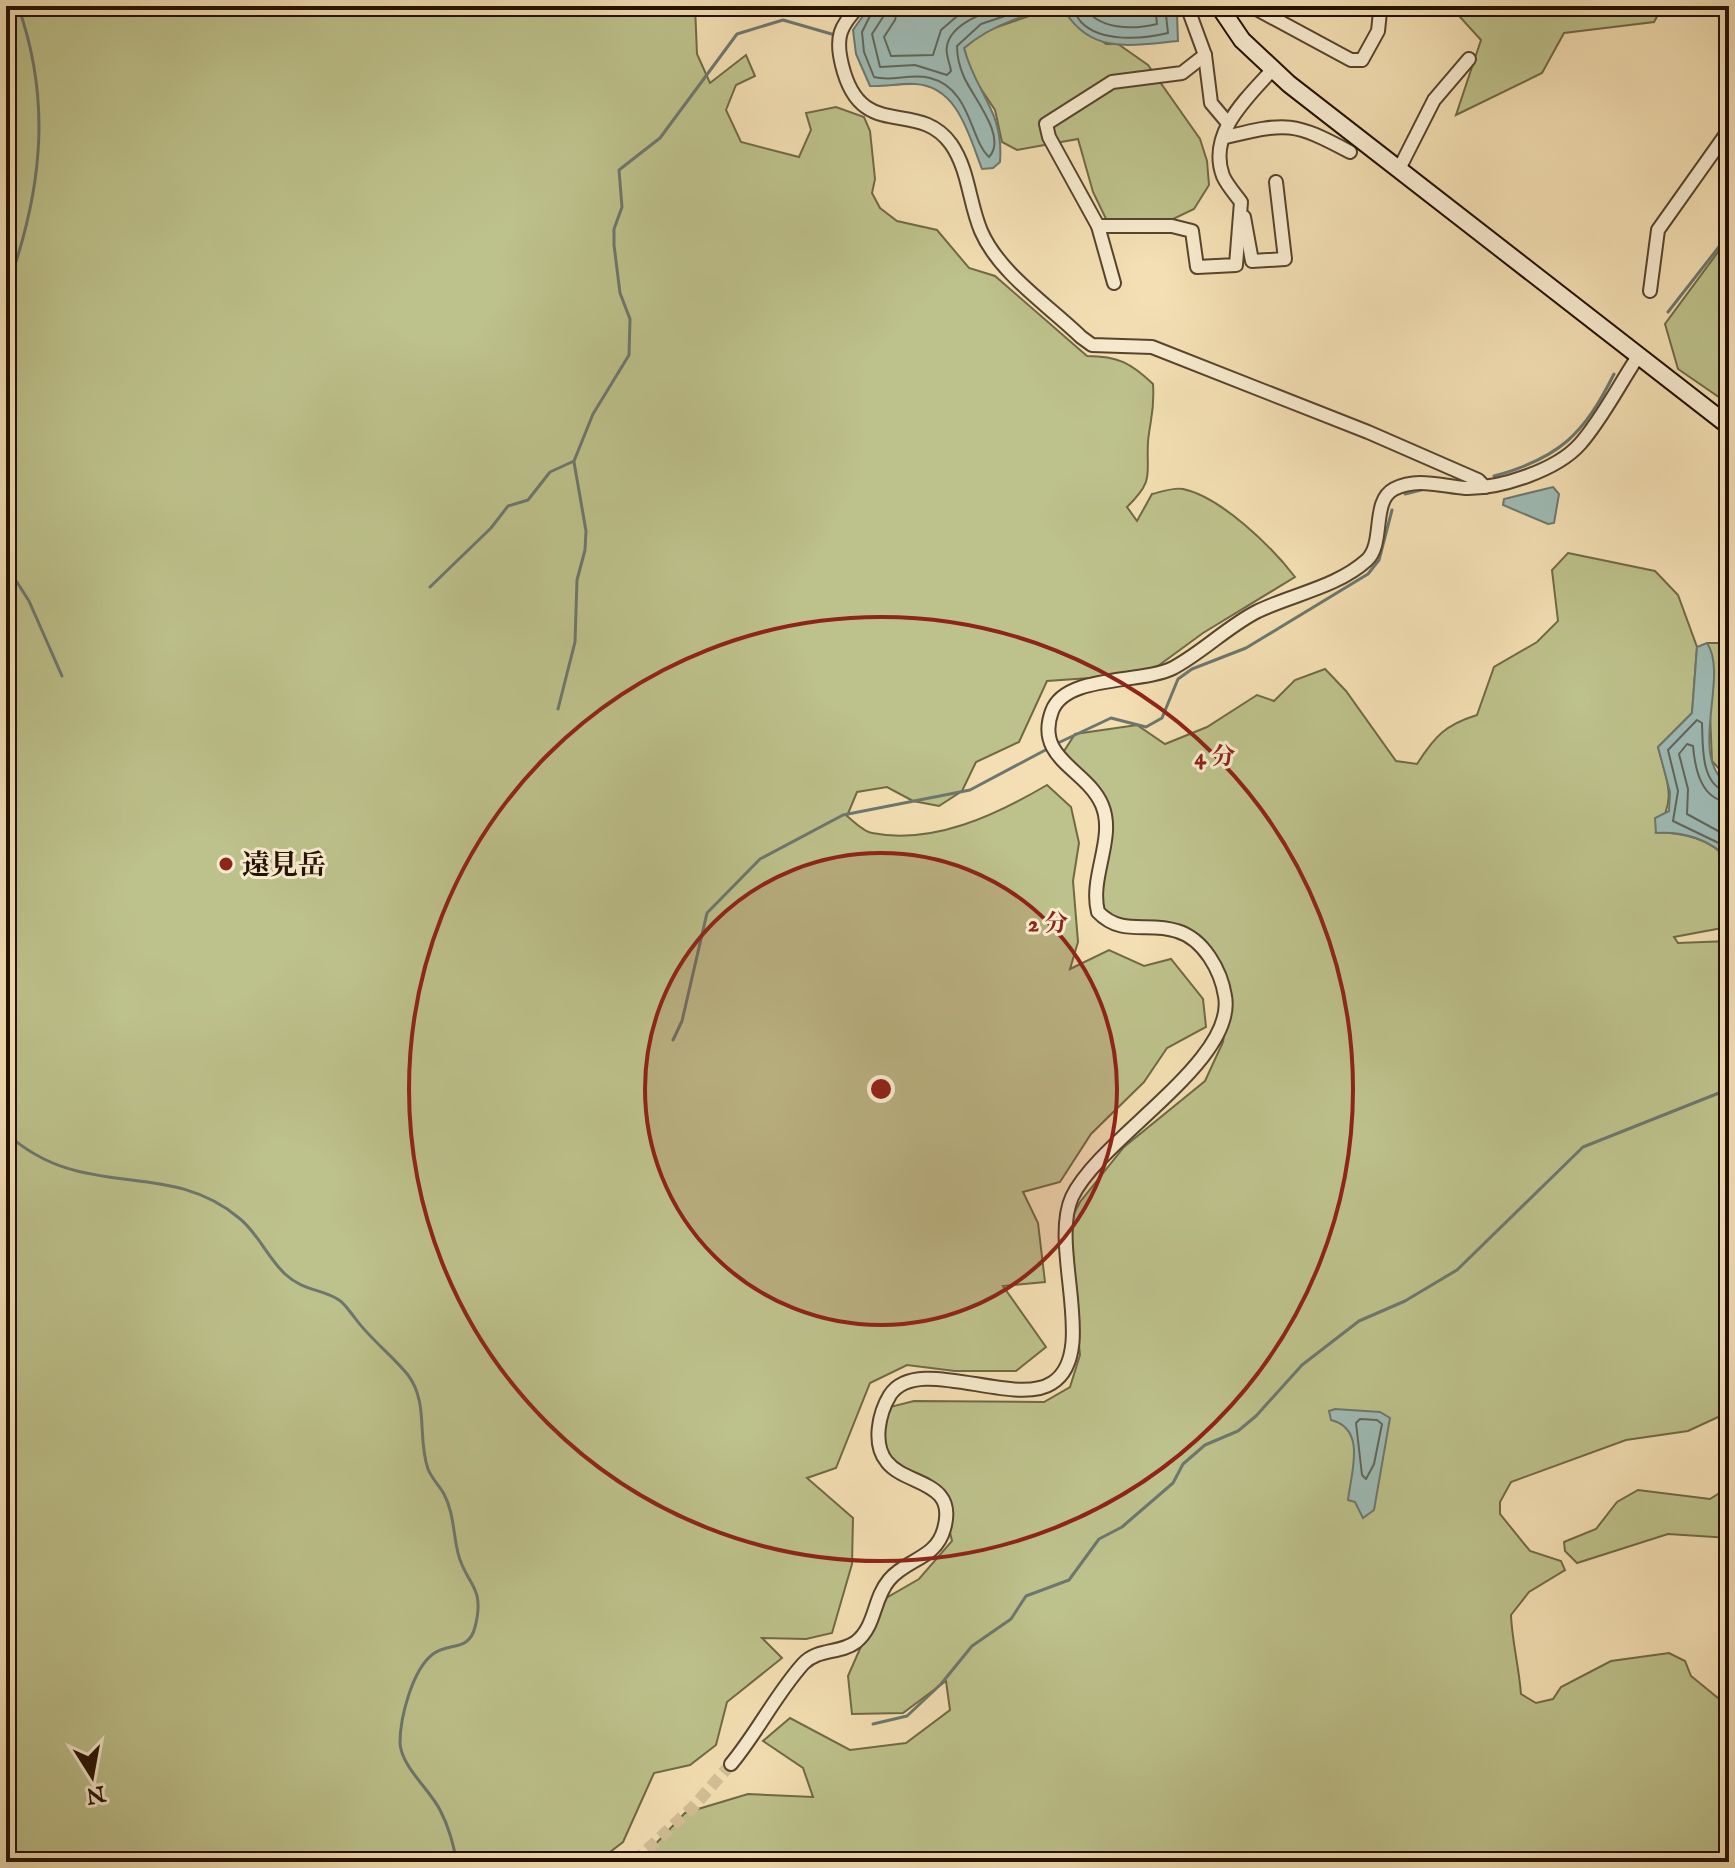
<svg xmlns="http://www.w3.org/2000/svg" width="1735" height="1868" font-family="'IM FELL English','Noto Serif JP',serif">
<style>
.green{fill:#bdc18b;stroke:#706946;stroke-width:2}
.water{fill:#9ebbb5;stroke:#6d776d;stroke-width:2}
.lines{fill:none;stroke-linecap:round;stroke-linejoin:round}
.shore{stroke:#60665a;stroke-width:2}
.stream{stroke:#6d776d;stroke-width:3}
.street-tunnel{stroke:#d4c098;stroke-width:12;stroke-dasharray:12 6;stroke-linecap:butt}
.street-casing{stroke:#57442d;stroke-width:16}
.secondary-casing{stroke:#231100;stroke-width:20}
.street{stroke:#f7eace;stroke-width:12}
.secondary{stroke:#f7eace;stroke-width:16}
.ring{fill:none;stroke:#8f2418;stroke-width:4}
.poi-dot{fill:#8f2418;stroke:#f7eace;stroke-width:3}
.labels{text-anchor:middle;stroke-width:6;stroke-linejoin:round;paint-order:stroke}
.poi-label{font-size:28px;font-weight:bold;fill:#231100;stroke:#f7eace;text-anchor:start}
.centre{fill:#8f2418;stroke:#f7eace;stroke-width:4}
.ring-label{font-size:24px;text-anchor:middle;font-weight:bold;fill:#8f2418;stroke:#f7eace;stroke-width:6;stroke-linejoin:round;paint-order:stroke}
</style>
<rect width="100%" height="100%" fill="#f3dfb3"/>
<filter id="stains"><feTurbulence type="fractalNoise" baseFrequency=".0025" numOctaves="4"/><feColorMatrix values="0 0 0 0 .2 0 0 0 0 .09 0 0 0 0 .02 0 0 0 .5 -.17"/></filter>
<radialGradient id="worn" r=".72"><stop offset=".6" stop-color="#630" stop-opacity="0"/><stop offset="1" stop-color="#630" stop-opacity=".3"/></radialGradient>
<g class="green">
<path d="M 6,6 L 695,6 L 697,54 L 710,83 L 746,55 L 755,76 L 736,85 L 726,110 L 741,142 L 799,157 L 811,130 L 806,113 L 836,107 L 864,117 L 870,131 L 875,179 L 872,193 L 880,208 L 897,221 L 937,230 L 969,268 L 995,276 L 1087,356 C 1118,356 1131,363 1153,384 C 1155,411 1150,419 1148,442 C 1146,475 1155,480 1127,507 L 1137,521 L 1152,494 C 1161,492 1174,487 1183,489 C 1221,497 1272,547 1295,577 L 1203,633 L 1147,674 L 1047,681 L 1019,742 L 976,762 L 962,791 L 939,806 L 913,801 L 887,787 L 857,792 L 847,816 C 854,822 864,832 872,833 C 933,845 996,815 1047,785 L 1071,807 L 1079,843 L 1073,881 L 1078,942 L 1070,969 L 1109,950 L 1144,966 L 1171,959 L 1203,999 L 1206,1027 L 1167,1048 L 1144,1082 L 1091,1134 L 1060,1182 L 1023,1192 L 1038,1223 L 1045,1282 L 1003,1286 L 1046,1347 L 1016,1371 L 955,1371 L 907,1365 L 870,1383 L 836,1468 L 807,1478 L 853,1518 L 852,1564 L 832,1633 L 806,1639 L 762,1638 L 782,1658 L 727,1702 L 716,1745 L 690,1765 L 654,1773 L 623,1842 L 597,1862 L 6,1862 Z"/>
<path d="M 1450,6 L 1663,6 L 1654,22 L 1564,33 L 1542,73 L 1456,115 L 1481,40 Z"/>
<path d="M 1050,9 L 1066,13 L 1106,44 L 1118,44 L 1148,65 L 1200,139 L 1207,161 L 1209,185 L 1194,209 L 1169,221 L 1107,221 L 1093,192 L 1078,139 L 1017,150 L 1002,142 L 995,110 L 971,74 L 964,48 L 985,31 Z"/>
<path d="M 1729,237 L 1729,404 L 1678,369 L 1665,324 Z"/>
<path d="M 1568,553 L 1655,571 L 1678,595 L 1697,647 L 1692,713 L 1658,747 C 1668,784 1677,798 1656,832 C 1682,833 1712,838 1729,861 L 1729,922 L 1722,928 L 1674,937 L 1678,943 L 1729,941 L 1729,1412 L 1688,1431 L 1626,1440 L 1511,1482 L 1500,1502 L 1500,1514 L 1530,1551 L 1561,1561 L 1565,1570 L 1529,1592 L 1511,1615 C 1512,1641 1519,1667 1521,1694 L 1536,1703 L 1553,1699 L 1561,1687 L 1611,1661 L 1669,1653 L 1685,1661 L 1691,1676 L 1729,1707 L 1729,1862 L 648,1862 L 646,1854 L 685,1813 L 748,1794 L 813,1797 L 803,1768 L 763,1741 L 790,1718 L 850,1750 L 906,1743 L 950,1710 L 946,1681 L 903,1713 L 852,1714 L 848,1676 L 881,1601 L 919,1579 L 952,1541 L 942,1498 L 887,1462 L 881,1433 L 890,1407 L 914,1401 L 1044,1402 L 1070,1387 L 1080,1355 L 1067,1227 L 1080,1202 L 1124,1147 L 1205,1081 L 1223,1042 L 1230,994 L 1216,961 L 1176,926 L 1139,924 L 1107,917 L 1092,901 L 1102,836 L 1099,804 L 1059,759 L 1075,734 L 1137,725 L 1165,744 L 1207,727 L 1257,695 L 1274,701 L 1295,680 L 1325,669 L 1346,691 L 1396,761 L 1417,764 C 1435,736 1445,725 1477,715 L 1494,667 L 1537,642 L 1558,621 L 1552,570 Z"/>
<path d="M 1707,643 L 1719,643 L 1726,651 L 1729,780 L 1712,761 Z"/>
<path d="M 1729,1487 L 1729,1538 L 1668,1534 L 1577,1563 L 1565,1551 L 1564,1542 L 1596,1529 L 1617,1502 L 1638,1490 L 1710,1499 Z"/>
</g>
<g class="water">
<path d="M 870,6 L 1171,6 L 1177,14 L 1178,41 C 1134,45 1093,55 1066,13 C 1034,6 988,28 964,48 C 976,94 1004,110 1000,162 L 993,168 L 982,169 C 969,136 958,86 915,84 C 900,83 885,87 870,86 L 856,54 L 853,30 Z"/>
<path d="M 1553,487 L 1559,494 L 1554,523 L 1548,524 L 1503,505 L 1504,499 Z"/>
<path d="M 1707,643 C 1730,677 1686,758 1729,785 L 1729,861 C 1712,839 1682,831 1656,833 L 1655,818 L 1669,811 L 1670,792 L 1658,747 L 1692,713 L 1697,647 Z"/>
<path d="M 1335,1409 L 1380,1412 L 1390,1418 L 1374,1510 L 1363,1518 L 1355,1502 L 1348,1500 C 1351,1473 1367,1429 1331,1420 L 1329,1411 Z"/>
</g>
<g class="lines">
<g class="shore">
<path d="M 875,6 L 862,32 L 864,52 L 874,77 C 892,82 911,73 930,78 C 971,88 970,140 989,157 C 1008,137 972,96 964,77 C 960,68 957,56 957,46 L 981,24 L 1035,6"/>
<path d="M 886,6 L 883,17 L 872,34 L 880,67 L 915,65 L 947,75 L 951,71 C 950,63 945,54 947,46 C 951,23 986,12 1005,6"/>
<path d="M 898,6 L 895,20 L 884,37 L 891,56 L 933,55 L 941,30 L 969,6"/>
<path d="M 1070,6 C 1074,11 1077,17 1081,22 C 1101,43 1143,39 1168,33 L 1165,6"/>
<path d="M 1083,6 C 1099,30 1132,30 1157,24 L 1155,6"/>
<path d="M 1729,792 C 1700,787 1703,745 1702,723 L 1697,720 L 1668,750 L 1678,791 L 1673,821 L 1729,848"/>
<path d="M 1729,802 C 1701,800 1695,769 1693,746 L 1687,744 L 1679,754 L 1688,789 L 1687,814 L 1729,837"/>
<path d="M 1360,1419 L 1377,1420 L 1382,1424 L 1374,1464 L 1366,1479 L 1362,1475 L 1356,1423 Z"/>
</g>
<g class="stream">
<path d="M 6,280 L 13,271 C 43,181 50,96 18,6"/>
<path d="M 1668,312 L 1729,234"/>
<path d="M 1494,476 C 1560,458 1584,434 1614,374"/>
<path d="M 1405,494 L 1425,489 L 1456,493"/>
<path d="M 6,565 L 29,601 L 62,676"/>
<path d="M 430,587 L 491,528 L 508,506 L 528,500 L 550,472 L 574,461 L 593,414 L 629,355 L 630,319 L 620,293 L 614,245 L 614,229 L 622,207 L 619,170 L 660,138 L 737,34 L 783,20 L 835,35"/>
<path d="M 558,709 L 575,642 L 577,580 L 585,550 L 586,531 L 574,462"/>
<path d="M 1058,743 L 1111,718 L 1146,727 L 1162,718 L 1178,679 L 1192,669 L 1246,648 L 1368,574 L 1379,560 L 1392,510"/>
<path d="M 673,1040 L 682,1021 L 707,913 L 760,859 L 843,815 L 970,790 L 1051,747"/>
<path d="M 6,1133 C 84,1204 167,1157 239,1218 C 258,1233 267,1257 285,1274 C 303,1291 323,1289 339,1300 C 345,1304 350,1312 355,1318 C 370,1339 392,1355 408,1375 C 429,1403 417,1438 428,1469 C 432,1479 439,1485 444,1494 C 454,1513 453,1533 458,1553 C 465,1584 486,1585 475,1627 C 469,1652 449,1642 433,1654 C 412,1670 400,1718 400,1743 C 401,1766 430,1790 440,1810 C 449,1827 453,1844 457,1862"/>
<path d="M 873,1724 L 907,1716 L 941,1684 L 972,1646 L 1011,1619 L 1026,1596 L 1069,1580 L 1099,1539 L 1122,1527 L 1173,1483 L 1183,1464 L 1205,1445 L 1238,1431 L 1256,1416 L 1302,1365 L 1359,1321 L 1405,1301 L 1457,1270 L 1583,1147 L 1729,1089"/>
</g>
<path class="street-tunnel" d="M 634,1862 L 693,1807 L 731,1764"/>
<defs>
<g id="street">
<path d="M 859,6 C 840,26 835,37 842,65 C 861,144 917,97 951,144 C 969,170 969,203 981,231 C 999,273 1048,305 1081,337 L 1092,345 L 1152,347 L 1368,432 L 1478,480 L 1485,487"/>
<path d="M 1187,6 L 1205,55 L 1211,103 L 1227,122"/>
<path d="M 1251,6 L 1351,60 L 1362,60 L 1378,31 L 1380,12 L 1367,6"/>
<path d="M 1226,137 C 1287,122 1294,122 1350,152"/>
<path d="M 1399,169 L 1434,100 L 1469,59"/>
<path d="M 1244,217 L 1252,261 L 1285,259 L 1276,182"/>
<path d="M 1098,226 L 1172,226 L 1192,231 L 1197,267 L 1236,265 L 1241,202 C 1235,194 1227,185 1223,176 C 1207,133 1248,97 1273,69"/>
<path d="M 1114,283 L 1098,226 L 1049,137 L 1046,124 L 1112,82 L 1182,73 L 1205,55"/>
<path d="M 1650,291 L 1658,230 L 1729,130"/>
<path d="M 731,1764 C 757,1733 776,1694 803,1664 C 818,1648 840,1654 856,1642 C 876,1626 873,1599 889,1580 C 906,1559 936,1559 944,1529 C 958,1480 906,1486 887,1462 C 872,1444 879,1413 890,1395 C 917,1353 1014,1408 1052,1383 C 1099,1354 1049,1247 1072,1197 C 1100,1138 1237,1061 1225,996 C 1221,971 1204,939 1177,931 C 1148,921 1122,937 1098,912 C 1089,877 1116,838 1102,805 C 1087,769 1034,759 1052,711 C 1066,674 1141,684 1173,668 C 1203,652 1228,626 1258,611 C 1294,594 1337,587 1367,560 C 1385,543 1371,501 1394,489 C 1417,477 1441,486 1465,488 C 1500,489 1557,470 1580,444 C 1602,419 1619,385 1637,358"/>
</g>
<path id="secondary" d="M 1219,6 L 1242,40 L 1289,84 L 1729,426"/>
</defs>
<use href="#street" class="street-casing"/>
<use href="#secondary" class="secondary-casing"/>
<use href="#street" class="street"/>
<use href="#secondary" class="secondary"/>
</g>
<circle cx="881" cy="1089" r="236" fill="#8f2418" fill-opacity=".12"/>
<g class="ring">
<circle cx="881" cy="1089" r="236"/>
<circle cx="881" cy="1089" r="472"/>
</g>
<circle class="poi-dot" cx="226" cy="864" r="8"/>
<g class="labels">
<g class="poi-label">
<text x="242" y="874">遠見岳</text>
</g>
</g>
<circle cx="881" cy="1089" r="12" class="centre"/>
<g class="ring-label">
<text x="1215" y="764">4 分</text>
<text x="1048" y="931">2 分</text>
</g>
<rect width="1735" height="1868" fill="none" stroke="#f3dfb3" stroke-width="32"/>
<rect x="8" y="8" width="1719" height="1852" fill="none" stroke="#231100" stroke-width="4"/>
<rect x="16" y="16" width="1703" height="1836" fill="none" stroke="#231100" stroke-width="2"/>
<g transform="translate(92 1776) rotate(169)" stroke="#f7eace" stroke-width="6" paint-order="stroke">
<path d="M0-6L14 30L0 20L-14 30Z" fill="#231100"/>
<text y="-12" font-size="22" font-weight="bold" text-anchor="middle" fill="#231100">N</text>
</g>
<rect width="100%" height="100%" filter="url(#stains)"/>
<rect width="100%" height="100%" fill="url(#worn)"/>
</svg>
